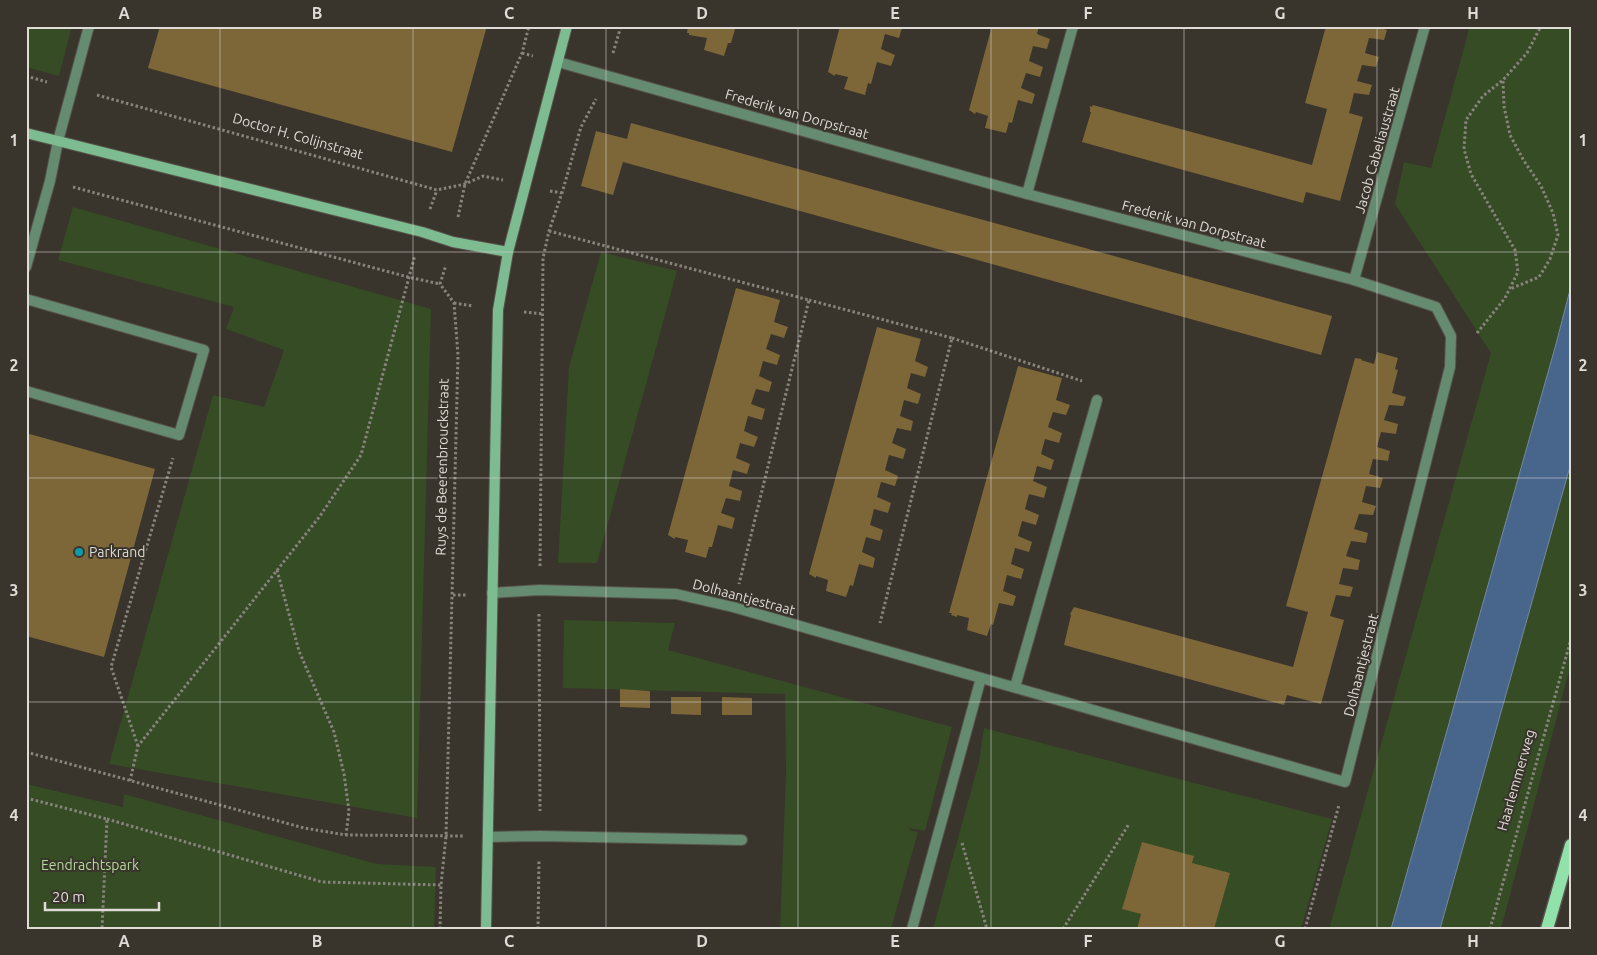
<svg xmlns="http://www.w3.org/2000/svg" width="1597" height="955" font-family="Ubuntu,sans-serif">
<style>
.green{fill:#354c24}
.water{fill:#48668c;stroke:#7589a2}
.building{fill:#7d6638}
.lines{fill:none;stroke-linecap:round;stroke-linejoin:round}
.lane-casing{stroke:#57524b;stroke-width:12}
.street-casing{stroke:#57524b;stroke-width:12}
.secondary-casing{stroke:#57524b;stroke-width:12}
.primary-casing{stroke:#57524b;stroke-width:15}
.path{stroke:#88847d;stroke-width:3;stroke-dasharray:2.5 2.5;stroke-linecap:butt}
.lane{stroke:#658b70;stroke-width:10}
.street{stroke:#658b70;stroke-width:10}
.secondary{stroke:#7dbb91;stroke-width:10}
.primary{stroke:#90e1aa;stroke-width:12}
.grid{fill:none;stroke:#dfdcd7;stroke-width:1;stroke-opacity:0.55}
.culture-dot{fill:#0f9aa8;stroke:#39342c;stroke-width:2}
.labels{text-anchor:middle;stroke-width:4;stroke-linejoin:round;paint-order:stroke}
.street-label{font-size:14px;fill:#dfdcd7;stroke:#39342c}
.poi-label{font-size:14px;fill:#dfdcd7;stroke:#39342c;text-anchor:start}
.park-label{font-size:14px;fill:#b1da96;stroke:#39342c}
.neatline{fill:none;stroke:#dfdcd7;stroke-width:2}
.grid-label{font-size:16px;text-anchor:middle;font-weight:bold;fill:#dfdcd7}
</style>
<rect width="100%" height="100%" fill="#39342c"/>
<g class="green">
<path d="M 26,26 L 72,26 L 59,76 L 26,67 Z"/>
<path d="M 1470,26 L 1571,26 L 1571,286 L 1556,344 L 1391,929 L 1329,929 L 1491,353 L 1395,204 L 1404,162 L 1431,168 Z"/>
<path d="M 73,207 L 431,309 L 417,818 L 109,764 L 213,395 L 264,407 L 284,350 L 226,329 L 234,307 L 58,260 Z"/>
<path d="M 601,252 L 677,271 L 597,563 L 558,563 L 569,367 Z"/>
<path d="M 1571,463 L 1571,664 L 1501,929 L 1440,929 Z"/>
<path d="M 564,620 L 675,623 L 668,650 L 952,727 L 925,831 L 909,828 L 909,830 L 918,832 L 891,929 L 780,929 L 786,772 L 785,694 L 563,688 Z"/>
<path d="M 984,728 L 1332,819 L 1301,929 L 933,929 L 979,762 Z"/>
<path d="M 26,784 L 123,807 L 124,794 L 377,864 L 436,867 L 434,929 L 26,929 Z"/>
</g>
<path class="water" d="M 1571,286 L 1571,463 L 1440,929 L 1391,929 L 1556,344 Z"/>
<g class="building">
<path d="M 160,26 L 487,26 L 452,152 L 148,68 Z"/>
<path d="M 688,26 L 736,26 L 731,43 L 728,43 L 724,56 L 704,50 L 707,38 L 689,35 L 689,33 L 687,33 Z"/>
<path d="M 840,26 L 898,26 L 902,28 L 899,38 L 885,34 L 881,49 L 895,55 L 891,66 L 877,62 L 871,84 L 868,83 L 865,95 L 844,89 L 848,77 L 835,74 L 835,76 L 828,72 Z"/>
<path d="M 992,26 L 1039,26 L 1037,34 L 1050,39 L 1047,49 L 1033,46 L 1029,61 L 1043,67 L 1040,77 L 1026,73 L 1021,88 L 1035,94 L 1032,104 L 1018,100 L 1012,123 L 1009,122 L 1006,133 L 985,128 L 988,116 L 976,112 L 975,114 L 969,110 Z"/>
<path d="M 1326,26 L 1374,26 L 1387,30 L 1384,40 L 1369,38 L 1365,53 L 1379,57 L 1376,67 L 1362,65 L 1357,81 L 1372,85 L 1369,95 L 1354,93 L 1349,113 L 1363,117 L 1340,201 L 1306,192 L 1303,203 L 1082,142 L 1091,112 L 1090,112 L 1090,106 L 1092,107 L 1093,105 L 1312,165 L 1327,109 L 1305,103 Z"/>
<path d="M 631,123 L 1332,316 L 1321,355 L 623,162 L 613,195 L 581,186 L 596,131 L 627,139 Z"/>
<path d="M 736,288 L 780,300 L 774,322 L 788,327 L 784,338 L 771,334 L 766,349 L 780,355 L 777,365 L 763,361 L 759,376 L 772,382 L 769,392 L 756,389 L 751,404 L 765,409 L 762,420 L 748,416 L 744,431 L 758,437 L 754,447 L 740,443 L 736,458 L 750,464 L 747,474 L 733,470 L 729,486 L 742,491 L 740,501 L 726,498 L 721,513 L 735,518 L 732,529 L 718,525 L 712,547 L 709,547 L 706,558 L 685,552 L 688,540 L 675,537 L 675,539 L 668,535 Z"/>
<path d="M 877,327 L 921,339 L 915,361 L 928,367 L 925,377 L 911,373 L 907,388 L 921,394 L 918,404 L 904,400 L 900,416 L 913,421 L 911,431 L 897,428 L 892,443 L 906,449 L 903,459 L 889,455 L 885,470 L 898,476 L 895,486 L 881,482 L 877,497 L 891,503 L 888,513 L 874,509 L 870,525 L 883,530 L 880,541 L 866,537 L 862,552 L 875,558 L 873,568 L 859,564 L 853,586 L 850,585 L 846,597 L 826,591 L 828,580 L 816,576 L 816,578 L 809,574 Z"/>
<path d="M 1377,352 L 1398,358 L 1395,369 L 1398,370 L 1392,393 L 1406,397 L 1403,406 L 1389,405 L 1384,420 L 1398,424 L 1396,434 L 1381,432 L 1377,447 L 1390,451 L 1388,461 L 1373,459 L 1369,474 L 1383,478 L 1380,488 L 1366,486 L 1362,502 L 1376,506 L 1373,515 L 1359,514 L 1354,529 L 1368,533 L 1366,543 L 1351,541 L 1346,556 L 1360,560 L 1358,570 L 1343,568 L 1339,584 L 1353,587 L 1350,597 L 1336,595 L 1330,616 L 1344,620 L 1321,704 L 1287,695 L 1284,705 L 1064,645 L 1071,615 L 1070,614 L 1074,607 L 1293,667 L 1308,612 L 1286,606 L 1355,358 L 1362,359 L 1361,360 L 1374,364 Z"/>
<path d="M 1018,366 L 1062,378 L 1056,400 L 1070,405 L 1066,415 L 1053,412 L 1048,427 L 1062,433 L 1059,443 L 1045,439 L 1041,454 L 1054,460 L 1051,470 L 1037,466 L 1033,481 L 1047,487 L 1044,498 L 1029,494 L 1025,509 L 1039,515 L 1036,525 L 1022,521 L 1018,536 L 1032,542 L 1029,552 L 1015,548 L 1011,564 L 1024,569 L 1021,579 L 1007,575 L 1003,591 L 1016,596 L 1013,606 L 999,603 L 993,625 L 991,624 L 987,636 L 967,630 L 969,618 L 957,615 L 957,617 L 951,615 L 952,613 L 949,613 Z"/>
<path d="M 26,433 L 155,469 L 104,657 L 26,636 Z"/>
<path d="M 620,689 L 650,691 L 650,708 L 620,707 Z"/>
<path d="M 671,697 L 701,697 L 701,715 L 671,714 Z"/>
<path d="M 722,697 L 752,698 L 752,715 L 722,715 Z"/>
<path d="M 1142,842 L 1194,856 L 1192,863 L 1230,873 L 1214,929 L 1137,929 L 1141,914 L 1122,909 Z"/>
</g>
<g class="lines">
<defs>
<g id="lane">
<path d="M 26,267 L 50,181 L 58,141"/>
<path d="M 26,299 L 204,350 L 179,435 L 26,391"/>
<path d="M 488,837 L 540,836 L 742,840"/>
</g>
<g id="street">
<path d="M 58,141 L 89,26"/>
<path d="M 1027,194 L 1073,26"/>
<path d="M 1354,280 L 1425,26"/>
<path d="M 492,593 L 539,590 L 676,594 L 733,607 L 1345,782 L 1450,367 L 1451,336 L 1436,307 L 1354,280 L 1027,194 L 558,62"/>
<path d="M 1015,687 L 1097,400"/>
<path d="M 912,929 L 981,678"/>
</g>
<g id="secondary">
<path d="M 26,133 L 422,232 L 453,242 L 508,252"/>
<path d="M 486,929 L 498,310 L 508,252 L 567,26"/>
</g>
<path id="primary" d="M 1547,929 L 1571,845"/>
</defs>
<use href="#lane" class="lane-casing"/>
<use href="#street" class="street-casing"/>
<use href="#secondary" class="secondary-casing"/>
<use href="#primary" class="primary-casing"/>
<g class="path">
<path d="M 26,33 L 28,26"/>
<path d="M 522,53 L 533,56"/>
<path d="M 613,53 L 621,26"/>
<path d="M 26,76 L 47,82"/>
<path d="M 1503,81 L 1504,106 L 1510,135 L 1524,161 L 1541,186 L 1553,213 L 1558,235 L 1550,259 L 1539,277 L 1510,289"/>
<path d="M 97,95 L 437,190 L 465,184 L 483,176 L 503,180"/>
<path d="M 73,187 L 408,277 L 440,284"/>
<path d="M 550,191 L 562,193"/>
<path d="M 430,209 L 437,190"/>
<path d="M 458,217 L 465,184 L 522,53 L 529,26"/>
<path d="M 549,231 L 809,300 L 739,584"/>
<path d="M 809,300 L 952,338 L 880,623"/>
<path d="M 454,303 L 473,306"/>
<path d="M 524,312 L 543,314"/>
<path d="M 1477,333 L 1505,298 L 1518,272 L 1515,250 L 1471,174 L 1464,149 L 1466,120 L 1483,96 L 1503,80 L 1527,53 L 1541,26"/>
<path d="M 952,338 L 1082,381"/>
<path d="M 540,566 L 543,258 L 549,231 L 562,193 L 581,127 L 596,99"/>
<path d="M 277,570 L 299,651 L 334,732 L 344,774 L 349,811 L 346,835"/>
<path d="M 453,595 L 467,595"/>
<path d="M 539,614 L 540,811"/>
<path d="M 138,746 L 111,667 L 173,458"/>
<path d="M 26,752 L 304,828 L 346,835 L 464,836"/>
<path d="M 130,781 L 138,746 L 320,516 L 361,455 L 415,255"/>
<path d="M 26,798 L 107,819 L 102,929"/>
<path d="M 107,819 L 322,882 L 441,885"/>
<path d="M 962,843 L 987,929"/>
<path d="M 440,929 L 441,885 L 446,836 L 458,355 L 454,303 L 440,284 L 446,265"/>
<path d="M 538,929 L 539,859"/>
<path d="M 1063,929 L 1129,824"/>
<path d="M 1305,929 L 1339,805"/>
<path d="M 1490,929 L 1571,639"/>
</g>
<use href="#lane" class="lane"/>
<use href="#street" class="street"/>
<use href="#secondary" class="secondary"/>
<use href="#primary" class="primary"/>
</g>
<path class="grid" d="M 220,26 L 220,929M 413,26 L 413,929M 606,26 L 606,929M 798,26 L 798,929M 991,26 L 991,929M 1184,26 L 1184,929M 1377,26 L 1377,929M 26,252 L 1571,252M 26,478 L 1571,478M 26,702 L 1571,702"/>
<circle class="culture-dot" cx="79" cy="552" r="5"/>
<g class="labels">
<g class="street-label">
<text transform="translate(797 114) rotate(16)" y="5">Frederik van Dorpstraat</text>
<text transform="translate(298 136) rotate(16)" y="5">Doctor H. Colijnstraat</text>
<text transform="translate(1377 150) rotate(-74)" y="5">Jacob Cabeliaustraat</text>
<text transform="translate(1194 224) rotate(15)" y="5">Frederik van Dorpstraat</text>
<text transform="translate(442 467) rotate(-89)" y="5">Ruys de Beerenbrouckstraat</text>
<text transform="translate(744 597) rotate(15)" y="5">Dolhaantjestraat</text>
<text transform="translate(1361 665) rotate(-76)" y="5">Dolhaantjestraat</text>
<text transform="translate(1516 780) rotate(-74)" y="5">Haarlemmerweg</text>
</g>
<g class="poi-label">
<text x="89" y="557">Parkrand</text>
</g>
<g class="park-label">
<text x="90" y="870">Eendrachtspark</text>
</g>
</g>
<rect width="1597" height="955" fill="none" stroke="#39342c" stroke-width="55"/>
<path d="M45 902v8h114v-8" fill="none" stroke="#dfdcd7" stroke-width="2.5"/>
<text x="52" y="902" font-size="15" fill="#dfdcd7" stroke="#39342c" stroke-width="4" paint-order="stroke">20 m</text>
<rect x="28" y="28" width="1542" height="900" class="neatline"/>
<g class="grid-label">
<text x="124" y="19">A</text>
<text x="317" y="19">B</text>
<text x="509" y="19">C</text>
<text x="702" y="19">D</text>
<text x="895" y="19">E</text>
<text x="1088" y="19">F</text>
<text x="1280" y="19">G</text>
<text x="1473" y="19">H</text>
<text x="14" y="146">1</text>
<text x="1583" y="146">1</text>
<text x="14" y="371">2</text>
<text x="1583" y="371">2</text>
<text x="14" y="596">3</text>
<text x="1583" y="596">3</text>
<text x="14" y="821">4</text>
<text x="1583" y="821">4</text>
<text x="124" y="947">A</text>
<text x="317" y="947">B</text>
<text x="509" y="947">C</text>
<text x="702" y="947">D</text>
<text x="895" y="947">E</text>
<text x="1088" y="947">F</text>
<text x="1280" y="947">G</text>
<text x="1473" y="947">H</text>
</g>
</svg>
